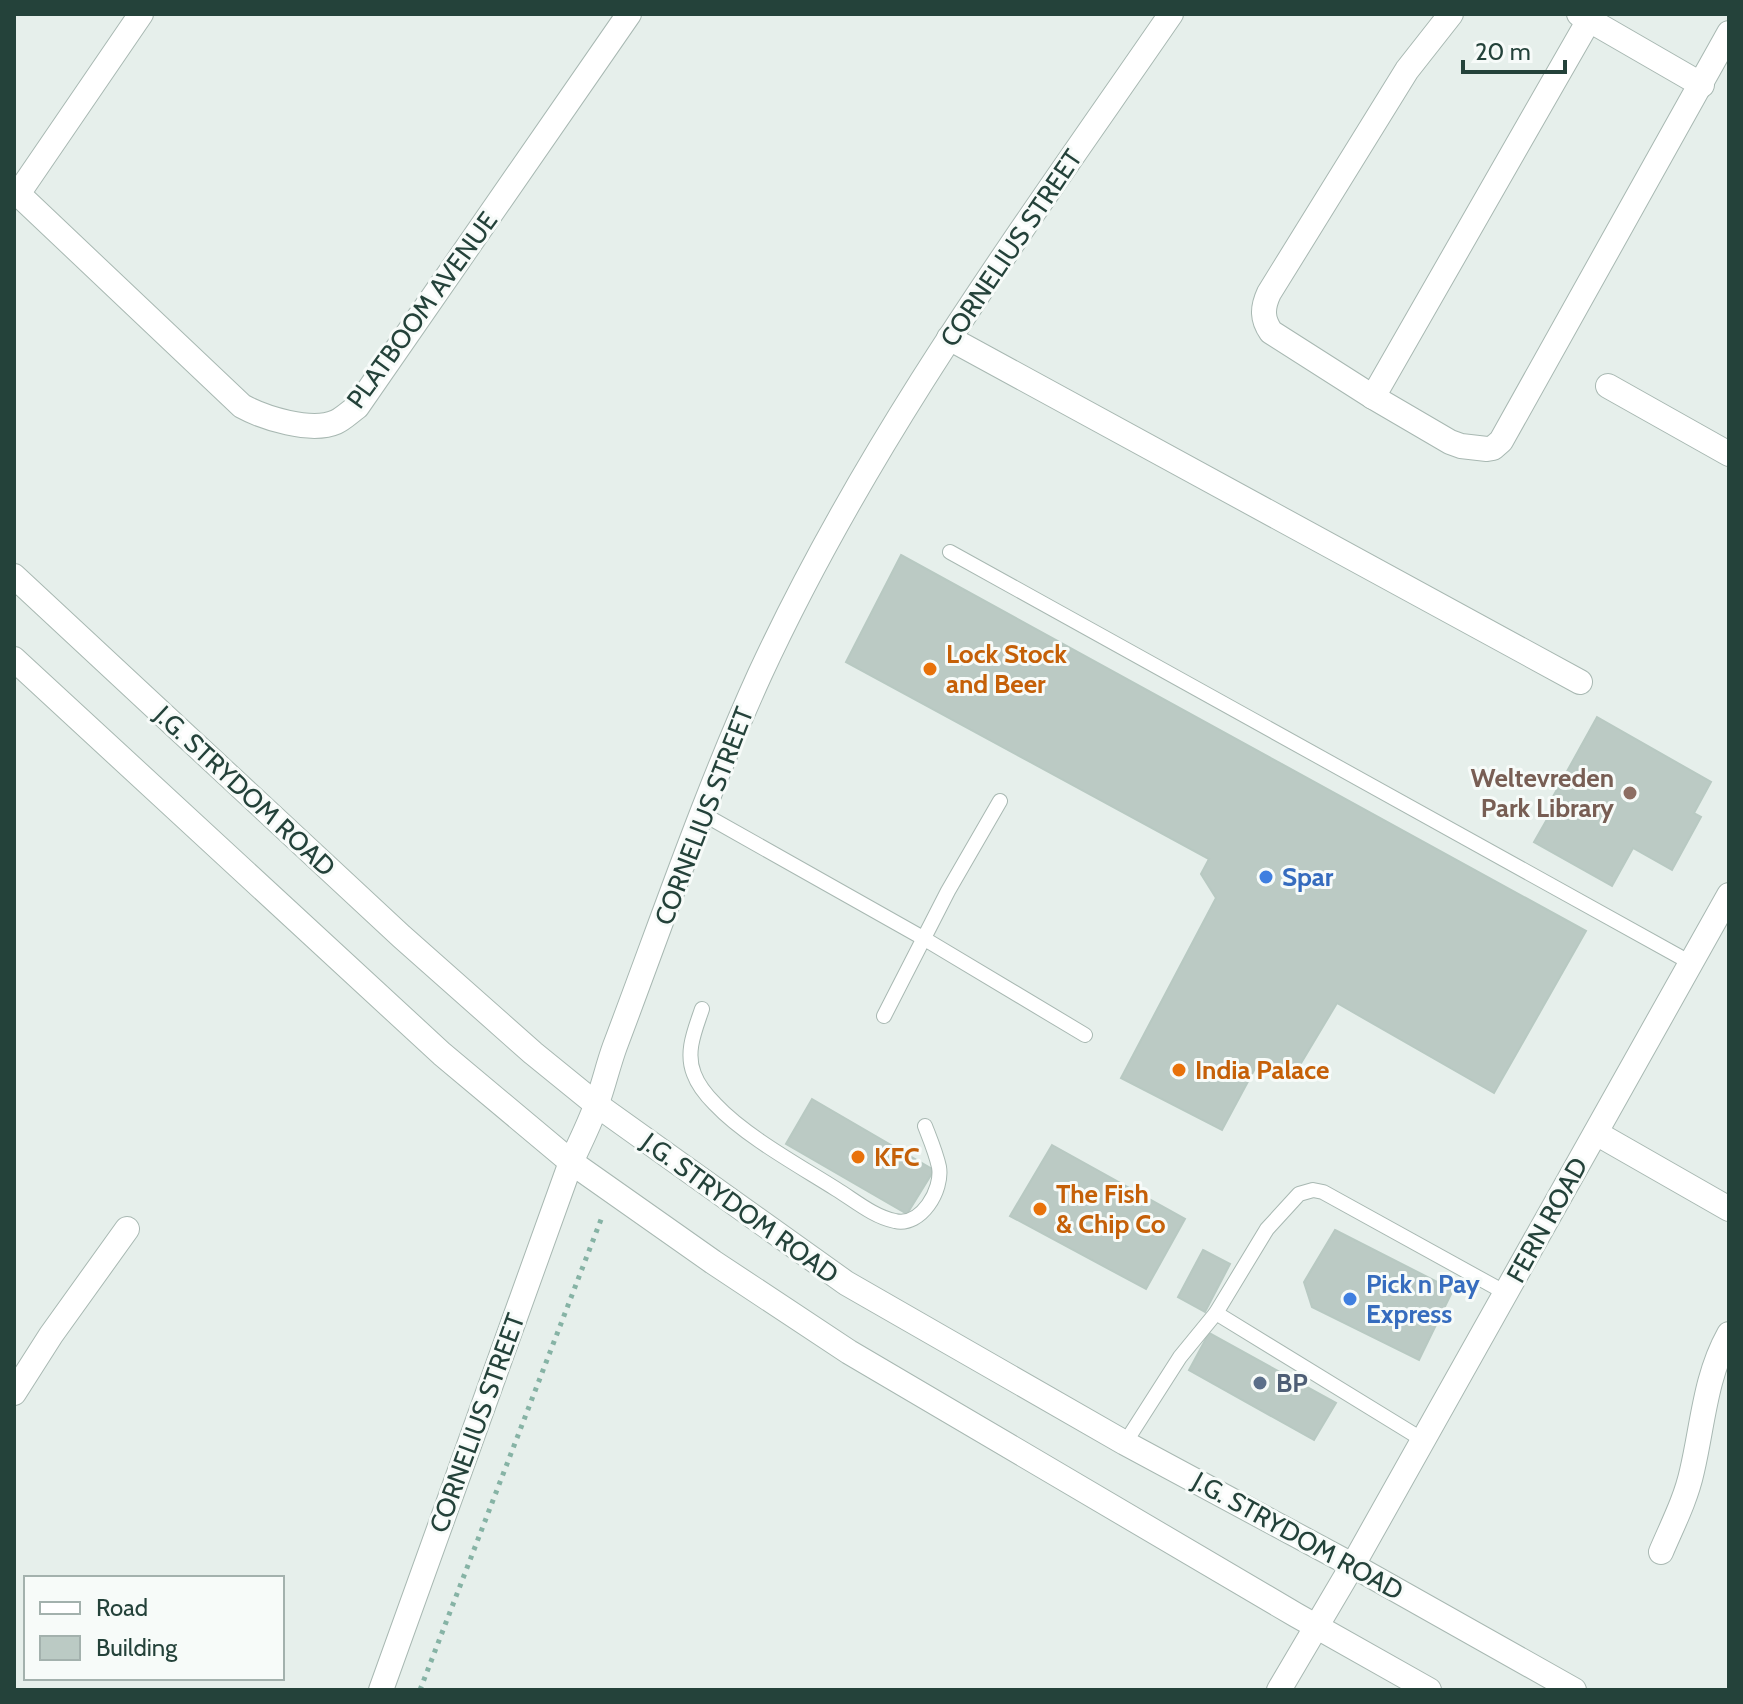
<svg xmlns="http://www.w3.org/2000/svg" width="1743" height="1704" font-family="Cabin,sans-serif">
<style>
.building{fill:#bbcac4;stroke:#b8c9c2;stroke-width:2}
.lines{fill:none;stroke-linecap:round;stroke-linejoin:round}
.service-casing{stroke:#a8b8b2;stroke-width:16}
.minor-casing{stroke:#a8b8b2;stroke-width:26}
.tertiary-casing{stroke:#a8b8b2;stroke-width:26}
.path{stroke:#86b3a5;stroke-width:5;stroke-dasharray:4 6;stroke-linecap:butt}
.service{stroke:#fff;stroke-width:14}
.minor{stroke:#fff;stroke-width:24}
.tertiary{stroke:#fff;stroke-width:24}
.food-dot{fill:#e8710a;stroke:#f7fbf9;stroke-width:3}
.education-dot{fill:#8d6e63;stroke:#f7fbf9;stroke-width:3}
.shop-dot{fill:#3f7fe0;stroke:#f7fbf9;stroke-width:3}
.service-dot{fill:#5c6f8a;stroke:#f7fbf9;stroke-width:3}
.labels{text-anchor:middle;stroke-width:6;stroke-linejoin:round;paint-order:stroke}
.street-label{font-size:26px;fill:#24423a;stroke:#f7fbf9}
.food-label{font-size:26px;font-weight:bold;fill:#c56008;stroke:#f7fbf9;text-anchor:start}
.education-label{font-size:26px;font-weight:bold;fill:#785e54;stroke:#f7fbf9;text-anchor:end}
.shop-label{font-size:26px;font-weight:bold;fill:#366cbe;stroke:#f7fbf9;text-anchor:start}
.service-label{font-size:26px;font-weight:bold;fill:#4e5e75;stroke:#f7fbf9;text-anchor:start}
</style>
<rect width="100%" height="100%" fill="#e6efeb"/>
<g class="building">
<path d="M 901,555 L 1586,931 L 1494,1093 L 1337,1003 L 1291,1080 L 1259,1061 L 1222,1130 L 1121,1078 L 1216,898 L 1201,874 L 1209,859 L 846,662 Z"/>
<path d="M 1597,717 L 1711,782 L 1694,813 L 1701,817 L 1672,870 L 1633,848 L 1612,886 L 1534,842 L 1554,807 L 1549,804 Z"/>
<path d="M 812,1099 L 934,1170 L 907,1214 L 786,1144 Z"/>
<path d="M 1052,1145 L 1185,1219 L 1146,1289 L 1010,1216 Z"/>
<path d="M 1335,1230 L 1453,1290 L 1419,1360 L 1312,1307 L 1304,1282 Z"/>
<path d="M 1203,1250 L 1230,1264 L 1205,1312 L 1178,1297 Z"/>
<path d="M 1209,1333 L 1336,1403 L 1314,1440 L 1189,1370 Z"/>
</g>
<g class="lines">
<defs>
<g id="service">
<path d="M 950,552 L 1691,963"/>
<path d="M 703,814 L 923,938 L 1085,1035"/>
<path d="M 702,1009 C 695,1030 685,1052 694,1074 C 698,1085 707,1096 715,1104 C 745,1136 798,1165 836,1189 C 854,1200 874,1217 895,1221 C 921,1227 943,1190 939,1167 C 936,1153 930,1139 925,1126"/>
<path d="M 884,1016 L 948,891 L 1000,801"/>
<path d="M 1216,1313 L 1423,1440"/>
<path d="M 1125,1443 L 1180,1357 L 1216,1313 L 1267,1229 L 1299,1194 L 1313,1190 L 1323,1192 L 1506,1293"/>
</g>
<g id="minor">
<path d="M 1451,14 L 1407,70 L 1269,293 C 1262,308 1262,319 1271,332 L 1373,397 L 1450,442 L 1461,446 L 1487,449 L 1493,448 L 1501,441 L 1729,33"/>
<path d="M 1579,14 L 1702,85"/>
<path d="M 14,190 L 242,406 C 264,418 311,433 336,422 C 343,419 350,412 357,407 L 629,14"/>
<path d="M 18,194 L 141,14"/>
<path d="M 949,338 L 1580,682"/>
<path d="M 1608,386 L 1729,454"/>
<path d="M 1373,397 L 1589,20"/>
<path d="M 1596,1133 L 1729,1209"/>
<path d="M 14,1393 L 51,1335 L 127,1229"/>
<path d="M 1661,1552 C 1672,1526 1686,1499 1692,1471 C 1703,1424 1705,1377 1729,1334"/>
<path d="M 381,1690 L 571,1162 C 580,1143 590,1123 597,1103 C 604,1084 608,1065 615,1046 C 662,922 705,795 760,674 C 870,436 1023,229 1171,14"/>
<path d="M 1279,1690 L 1358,1556 L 1729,895"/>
</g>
<g id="tertiary">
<path d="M 14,576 L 401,936 L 533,1053 L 597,1105 L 846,1283 L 1125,1443 L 1352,1565 L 1574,1690"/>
<path d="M 14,659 L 442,1054 L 571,1162 L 713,1262 L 849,1352 L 1296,1615 L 1429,1690"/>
</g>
</defs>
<use href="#service" class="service-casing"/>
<use href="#minor" class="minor-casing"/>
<use href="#tertiary" class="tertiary-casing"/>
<path class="path" d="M 420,1690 L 602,1217"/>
<use href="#service" class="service"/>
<use href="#minor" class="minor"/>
<use href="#tertiary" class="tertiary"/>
</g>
<g class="food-dot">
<circle cx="930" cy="669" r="8"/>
<circle cx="1179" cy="1070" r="8"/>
<circle cx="858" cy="1157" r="8"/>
<circle cx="1040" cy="1209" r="8"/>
</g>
<circle class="education-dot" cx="1630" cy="793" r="8"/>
<g class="shop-dot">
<circle cx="1266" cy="877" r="8"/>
<circle cx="1350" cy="1299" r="8"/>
</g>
<circle class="service-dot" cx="1260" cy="1383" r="8"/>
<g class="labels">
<g class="street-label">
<text transform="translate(1011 248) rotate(-56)" y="9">CORNELIUS STREET</text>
<text transform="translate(422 310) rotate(-54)" y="9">PLATBOOM AVENUE</text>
<text transform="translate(245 791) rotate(43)" y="9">J.G. STRYDOM ROAD</text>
<text transform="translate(704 816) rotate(-69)" y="9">CORNELIUS STREET</text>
<text transform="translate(740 1208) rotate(36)" y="9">J.G. STRYDOM ROAD</text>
<text transform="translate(1547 1220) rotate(-61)" y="9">FERN ROAD</text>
<text transform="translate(477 1423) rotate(-70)" y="9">CORNELIUS STREET</text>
<text transform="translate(1298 1536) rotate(29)" y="9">J.G. STRYDOM ROAD</text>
</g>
<g class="food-label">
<text x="946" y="663">Lock Stock<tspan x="946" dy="30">and Beer</tspan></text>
<text x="1195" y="1079">India Palace</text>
<text x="874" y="1166">KFC</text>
<text x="1056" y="1203">The Fish<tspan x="1056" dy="30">&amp; Chip Co</tspan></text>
</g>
<g class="education-label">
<text x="1614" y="787">Weltevreden<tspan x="1614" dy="30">Park Library</tspan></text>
</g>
<g class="shop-label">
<text x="1282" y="886">Spar</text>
<text x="1366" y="1293">Pick n Pay<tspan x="1366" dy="30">Express</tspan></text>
</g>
<g class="service-label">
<text x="1276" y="1392">BP</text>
</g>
</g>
<rect width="1743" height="1704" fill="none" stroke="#24423a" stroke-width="32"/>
<rect x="24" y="1576" width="260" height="104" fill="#f7fbf9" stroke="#a3b1ad" stroke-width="2"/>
<rect x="40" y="1602" width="40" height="12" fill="#ffffff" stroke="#a3b1ad" stroke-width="2"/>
<text x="96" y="1616" font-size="24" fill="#24423a">Road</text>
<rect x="40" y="1636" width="40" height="24" fill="#bbcac4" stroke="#a3b1ad" stroke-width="2"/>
<text x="96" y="1656" font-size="24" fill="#24423a">Building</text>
<path d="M1463 60v12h102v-12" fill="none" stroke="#24423a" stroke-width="4"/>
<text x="1475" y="60" font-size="24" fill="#24423a" stroke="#f7fbf9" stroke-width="6" paint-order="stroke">20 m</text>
</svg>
